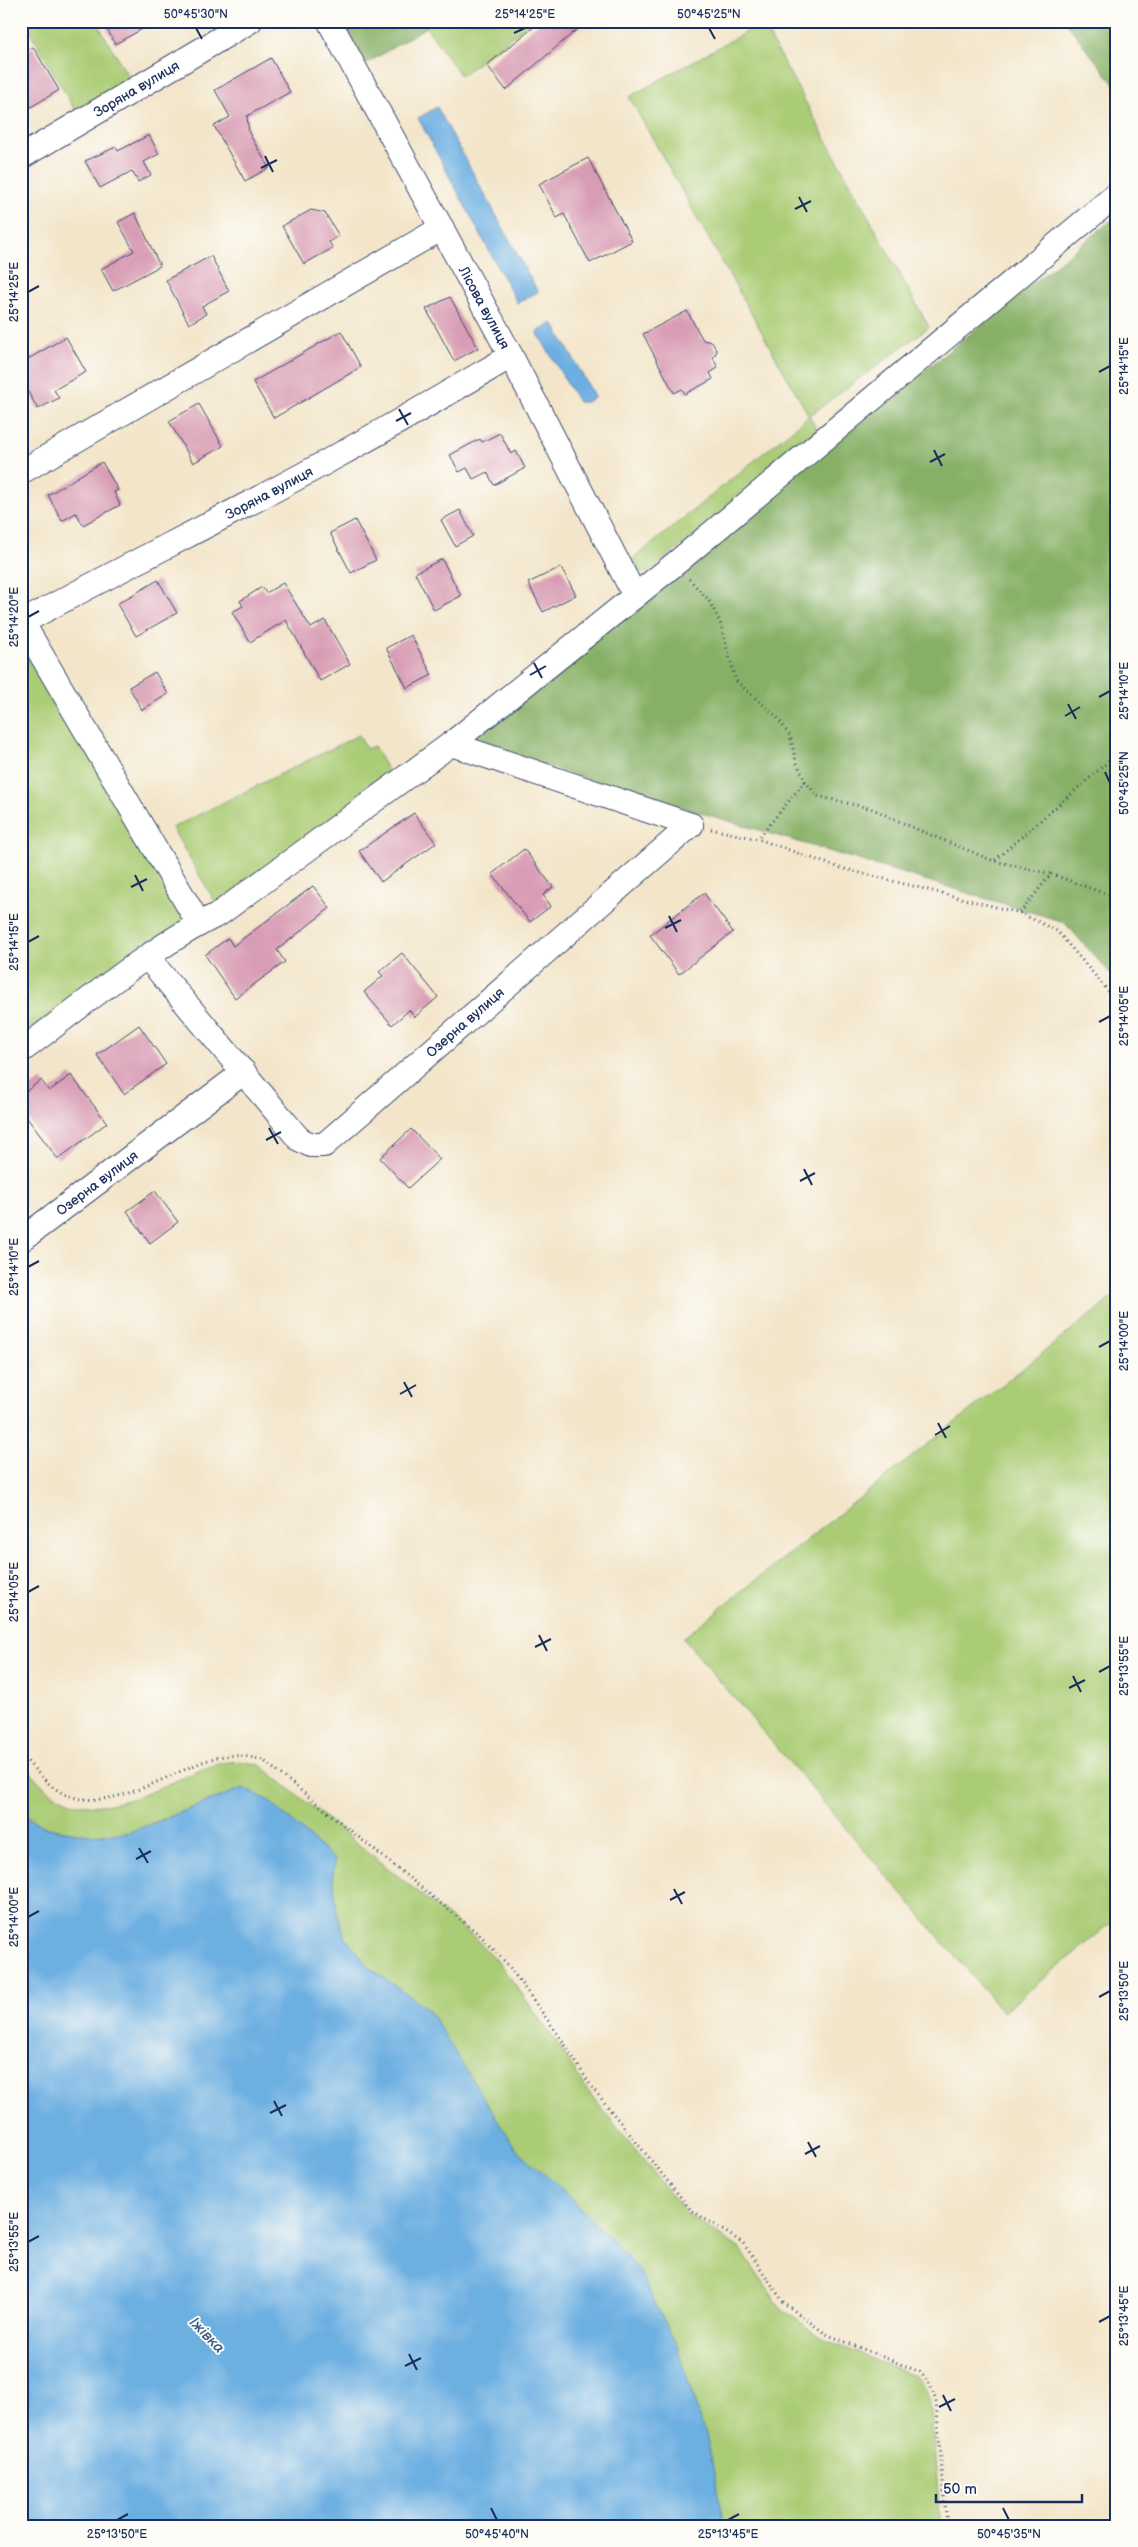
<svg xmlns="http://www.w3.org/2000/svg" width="1138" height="2547" font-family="'Balsamiq Sans',sans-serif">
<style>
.green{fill:#aacc74;stroke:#627e69}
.forest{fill:#87b066;stroke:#517062}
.water{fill:#6cafe1;stroke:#446fa0}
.building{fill:#d89cb4}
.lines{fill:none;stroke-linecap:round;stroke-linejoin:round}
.minor-casing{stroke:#3b4a6e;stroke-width:26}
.path{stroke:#3b4a6e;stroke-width:3;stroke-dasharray:1 4;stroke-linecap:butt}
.minor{stroke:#fff;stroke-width:24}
.ticks{fill:none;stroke:#1b2f5e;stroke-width:2}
.labels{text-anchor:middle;stroke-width:4;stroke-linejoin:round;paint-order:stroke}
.street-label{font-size:14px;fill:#1b2f5e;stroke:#fdfcf7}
.water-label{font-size:15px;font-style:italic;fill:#375c8c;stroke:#fdfcf7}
.neatline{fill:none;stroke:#1b2f5e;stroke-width:2}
.ticks-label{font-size:12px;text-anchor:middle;fill:#1b2f5e}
</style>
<rect width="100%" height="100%" fill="#fdfcf7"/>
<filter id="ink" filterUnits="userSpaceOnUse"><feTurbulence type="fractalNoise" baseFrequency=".02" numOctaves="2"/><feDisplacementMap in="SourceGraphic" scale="10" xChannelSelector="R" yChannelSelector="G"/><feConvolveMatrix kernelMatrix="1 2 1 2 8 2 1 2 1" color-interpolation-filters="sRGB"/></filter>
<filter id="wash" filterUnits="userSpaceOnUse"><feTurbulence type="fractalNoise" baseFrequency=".0096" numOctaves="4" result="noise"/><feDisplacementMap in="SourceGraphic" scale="20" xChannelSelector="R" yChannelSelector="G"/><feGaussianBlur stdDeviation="1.12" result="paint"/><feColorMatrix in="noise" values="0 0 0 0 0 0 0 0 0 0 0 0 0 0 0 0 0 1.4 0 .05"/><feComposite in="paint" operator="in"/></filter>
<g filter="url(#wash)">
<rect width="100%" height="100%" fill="#f3e5c9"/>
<g class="green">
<path d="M 24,21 L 96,21 L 131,81 L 75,110 Z"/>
<path d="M 422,21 L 532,21 L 461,76 Z"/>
<path d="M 762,23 L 929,327 L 809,416 L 819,433 L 648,573 L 640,572 L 632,560 L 809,416 L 629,97 Z"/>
<path d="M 21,635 L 189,923 L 92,985 L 21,1036 Z"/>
<path d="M 359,735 L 366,749 L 374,746 L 390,775 L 425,748 L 427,751 L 218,907 L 172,828 Z"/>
<path d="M 1117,1294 L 1117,1918 L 1003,2012 L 683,1638 Z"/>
<path d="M 241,1761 L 260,1765 L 476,1939 L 503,1968 L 557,2043 L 587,2090 L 687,2214 L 739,2248 L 780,2307 L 823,2339 L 916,2377 L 925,2387 L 930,2402 L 941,2526 L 655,2526 L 243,1788 L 128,1833 L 88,1835 L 47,1828 L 21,1814 L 21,1762 C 31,1772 40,1785 51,1792 C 104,1829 167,1779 218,1764 C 225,1762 233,1762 241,1761 Z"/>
</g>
<g class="forest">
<path d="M 343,21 L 422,21 L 426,27 L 366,64 Z"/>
<path d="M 1065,21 L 1117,21 L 1117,88 Z"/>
<path d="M 1117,216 L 1117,981 L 1064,922 L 463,741 Z"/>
</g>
<g class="water">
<path d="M 437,107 L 538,292 L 517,303 L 418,118 Z"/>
<path d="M 553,323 L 595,397 L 586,402 L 578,402 L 537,332 Z"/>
<path d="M 243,1788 L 268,1800 L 335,1860 L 333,1875 L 337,1913 L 346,1938 L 369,1967 L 428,2009 L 516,2149 L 570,2197 L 638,2269 L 677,2346 L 709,2447 L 724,2526 L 21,2526 L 21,1814 L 47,1828 L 88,1835 L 128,1833 Z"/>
</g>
<g id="blocks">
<g class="building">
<path d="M 103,21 L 157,21 L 115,44 Z"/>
<path d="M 541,21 L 587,21 L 506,90 L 487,65 Z"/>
<path d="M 33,47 L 59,90 L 21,113 L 21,54 Z"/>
<path d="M 271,58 L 290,92 L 247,116 L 249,133 L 269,168 L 245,181 L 214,126 L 230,117 L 215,90 Z"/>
<path d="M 149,135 L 159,154 L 144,162 L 151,175 L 138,182 L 132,171 L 100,188 L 85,161 L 116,147 L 118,151 Z"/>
<path d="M 588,158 L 632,241 L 590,263 L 564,214 L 557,218 L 539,184 Z"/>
<path d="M 311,210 L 325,213 L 339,236 L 329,242 L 333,248 L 304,264 L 282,226 Z"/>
<path d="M 135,213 L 160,266 L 113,291 L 101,269 L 134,251 L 118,222 Z"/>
<path d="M 211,256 L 229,291 L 202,306 L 206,314 L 189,324 L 166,280 Z"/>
<path d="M 450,297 L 478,348 L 454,361 L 426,309 Z"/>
<path d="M 687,311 L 703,340 L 712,342 L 717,351 L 713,358 L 718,368 L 710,373 L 713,379 L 685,394 L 682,389 L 674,393 L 643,334 Z"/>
<path d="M 341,331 L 361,367 L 274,418 L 253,382 Z"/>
<path d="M 66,337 L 86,372 L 54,390 L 59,398 L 38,409 L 21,380 L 21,363 Z"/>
<path d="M 199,404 L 223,446 L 193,463 L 169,421 Z"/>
<path d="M 500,433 L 511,454 L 516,451 L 525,468 L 494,485 L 487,472 L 473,479 L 467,468 L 459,472 L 450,455 L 480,439 L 482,442 Z"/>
<path d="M 102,462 L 118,490 L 114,492 L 120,505 L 83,525 L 76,513 L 62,521 L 48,495 Z"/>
<path d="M 460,510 L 473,536 L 455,546 L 441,520 Z"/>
<path d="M 355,520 L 376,560 L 351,573 L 330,533 Z"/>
<path d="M 442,559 L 461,596 L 434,610 L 415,573 Z"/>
<path d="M 561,567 L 576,595 L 543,612 L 528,583 Z"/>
<path d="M 158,580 L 177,613 L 136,636 L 117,604 Z"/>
<path d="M 283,583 L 311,628 L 325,620 L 350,664 L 320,681 L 286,620 L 250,642 L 232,612 L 243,606 L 240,601 L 262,587 L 266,593 Z"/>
<path d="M 411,635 L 432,675 L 407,688 L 386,648 Z"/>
<path d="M 155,672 L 168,694 L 142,710 L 129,687 Z"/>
<path d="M 414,813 L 436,843 L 381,882 L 359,851 Z"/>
<path d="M 524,849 L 553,887 L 543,895 L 551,906 L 530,922 L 492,874 Z"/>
<path d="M 313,886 L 330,908 L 277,950 L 285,962 L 235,998 L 205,955 L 228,938 L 233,946 Z"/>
<path d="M 704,893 L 733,932 L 679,974 L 650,935 Z"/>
<path d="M 402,953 L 438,997 L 415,1017 L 409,1010 L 392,1025 L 364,992 L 383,976 L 379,972 Z"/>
<path d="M 139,1025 L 166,1064 L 124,1094 L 97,1055 Z"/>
<path d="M 71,1075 L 107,1123 L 58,1159 L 21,1110 L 21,1095 L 41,1080 L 49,1091 Z"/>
<path d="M 411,1129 L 440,1159 L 408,1188 L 380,1158 Z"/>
<path d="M 155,1191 L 178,1222 L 150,1243 L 127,1211 Z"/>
</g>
</g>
</g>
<g filter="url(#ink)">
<use href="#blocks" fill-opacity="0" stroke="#3b4a6e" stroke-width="1"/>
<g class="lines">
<defs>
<g id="minor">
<path id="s1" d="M 329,21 L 511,356 L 635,596"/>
<path id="s2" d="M 21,157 L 250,21"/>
<path d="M 21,472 L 442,228"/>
<path d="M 21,620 L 199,924"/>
<path id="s3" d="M 23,622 C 127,565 233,514 337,456 C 396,424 453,390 511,356"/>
<path d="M 451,744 L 691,825"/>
<path id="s4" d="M 148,958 L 299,1139 L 311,1145 L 324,1145 L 691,825"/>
<path d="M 21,1051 C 82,1006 152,946 219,914 L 451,744 L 676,563 L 1117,194"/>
<path id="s5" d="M 21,1240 L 244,1072"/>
</g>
</defs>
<use href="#minor" class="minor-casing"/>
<g class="path">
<path d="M 689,579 L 708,599 L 720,622 L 736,681 L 777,717 L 790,736 L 796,761 L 805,781 L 758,839"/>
<path d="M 805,781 L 817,796 L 873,809 L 916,829 L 994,861 L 1051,874"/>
<path d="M 711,829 L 758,839 L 837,867 L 1020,913 L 1057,931 L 1117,1001"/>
<path d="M 995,860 L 1117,754"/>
<path d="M 1020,913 L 1051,874 L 1117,898"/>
<path d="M 21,1754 C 31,1765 41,1778 53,1787 C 101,1824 171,1769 218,1757 C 234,1754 247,1756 263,1760 L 480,1935 L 508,1965 L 562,2040 L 591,2086 L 691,2210 L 743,2243 L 784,2303 L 826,2334 L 920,2372 L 930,2384 L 936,2401 L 947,2526"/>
</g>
<use href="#minor" class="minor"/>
</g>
</g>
<path class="ticks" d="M 196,28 L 202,39M 709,28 L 715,39M 514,33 L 525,28M 265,156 L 273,172M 261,168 L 277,160M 799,197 L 807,212M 795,209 L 811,201M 28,292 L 39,286M 1099,372 L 1110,366M 399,409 L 408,425M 396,421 L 411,413M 934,450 L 942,466M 930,462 L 945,454M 28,617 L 39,611M 534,663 L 542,678M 530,675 L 546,666M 1099,697 L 1110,691M 1068,704 L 1076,719M 1065,716 L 1080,707M 1105,772 L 1110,783M 135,875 L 143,891M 131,887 L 147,879M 669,916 L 677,932M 665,928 L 681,920M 28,942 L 39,936M 1099,1022 L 1110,1016M 269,1128 L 278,1144M 266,1140 L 281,1132M 804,1169 L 812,1185M 800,1181 L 815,1173M 28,1267 L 39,1261M 1099,1347 L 1110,1341M 404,1382 L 412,1397M 400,1394 L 416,1385M 938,1423 L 946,1438M 935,1435 L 950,1426M 28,1592 L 39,1586M 539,1635 L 547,1651M 535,1647 L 551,1639M 1099,1672 L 1110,1666M 1073,1676 L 1081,1692M 1069,1688 L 1085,1680M 139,1848 L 148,1863M 136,1859 L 151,1851M 674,1889 L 682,1904M 670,1900 L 685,1892M 28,1917 L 39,1911M 1099,1997 L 1110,1991M 274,2101 L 282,2116M 270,2113 L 286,2105M 808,2142 L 816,2157M 805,2154 L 820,2146M 28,2242 L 39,2236M 1099,2322 L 1110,2316M 409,2354 L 417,2370M 405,2366 L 421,2358M 943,2395 L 951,2411M 939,2407 L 955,2399M 491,2508 L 497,2520M 1003,2508 L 1009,2520M 117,2520 L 128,2514M 728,2520 L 739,2514"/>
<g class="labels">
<g class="street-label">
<text dy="5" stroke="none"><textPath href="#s2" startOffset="134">Зоряна вулиця</textPath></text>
<text dy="5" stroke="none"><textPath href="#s1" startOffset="326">Лісова вулиця</textPath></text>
<text dy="5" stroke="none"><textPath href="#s3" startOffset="278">Зоряна вулиця</textPath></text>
<text dy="5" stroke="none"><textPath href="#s4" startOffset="449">Озерна вулиця</textPath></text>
<text dy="5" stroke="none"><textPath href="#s5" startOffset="95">Озерна вулиця</textPath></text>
</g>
<g class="water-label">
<text transform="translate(207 2335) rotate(46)" y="5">Іжівка</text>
</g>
</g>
<rect width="1138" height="2547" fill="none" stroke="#fdfcf7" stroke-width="55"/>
<path d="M936 2494v8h146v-8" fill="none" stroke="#1b2f5e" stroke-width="2.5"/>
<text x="943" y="2494" font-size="15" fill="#1b2f5e" stroke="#fdfcf7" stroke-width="4" paint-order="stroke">50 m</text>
<rect x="28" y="28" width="1082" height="2492" class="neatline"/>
<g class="ticks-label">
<text x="196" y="18">50°45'30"N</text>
<text x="525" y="18">25°14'25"E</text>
<text x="709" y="18">50°45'25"N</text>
<text transform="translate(14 292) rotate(-90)" y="4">25°14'25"E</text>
<text transform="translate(1124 366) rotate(-90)" y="4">25°14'15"E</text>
<text transform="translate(14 617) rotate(-90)" y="4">25°14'20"E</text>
<text transform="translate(1124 691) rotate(-90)" y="4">25°14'10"E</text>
<text transform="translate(1124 783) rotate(-90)" y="4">50°45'25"N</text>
<text transform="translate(14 942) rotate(-90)" y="4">25°14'15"E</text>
<text transform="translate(1124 1016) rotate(-90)" y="4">25°14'05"E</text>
<text transform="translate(14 1267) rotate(-90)" y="4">25°14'10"E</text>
<text transform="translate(1124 1341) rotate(-90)" y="4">25°14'00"E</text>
<text transform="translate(14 1592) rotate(-90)" y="4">25°14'05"E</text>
<text transform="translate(1124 1666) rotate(-90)" y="4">25°13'55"E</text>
<text transform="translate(14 1917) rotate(-90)" y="4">25°14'00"E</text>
<text transform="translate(1124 1991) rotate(-90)" y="4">25°13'50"E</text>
<text transform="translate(14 2242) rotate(-90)" y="4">25°13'55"E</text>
<text transform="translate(1124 2316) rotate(-90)" y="4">25°13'45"E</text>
<text x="117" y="2538">25°13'50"E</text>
<text x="497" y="2538">50°45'40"N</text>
<text x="728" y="2538">25°13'45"E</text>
<text x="1009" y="2538">50°45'35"N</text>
</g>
</svg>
